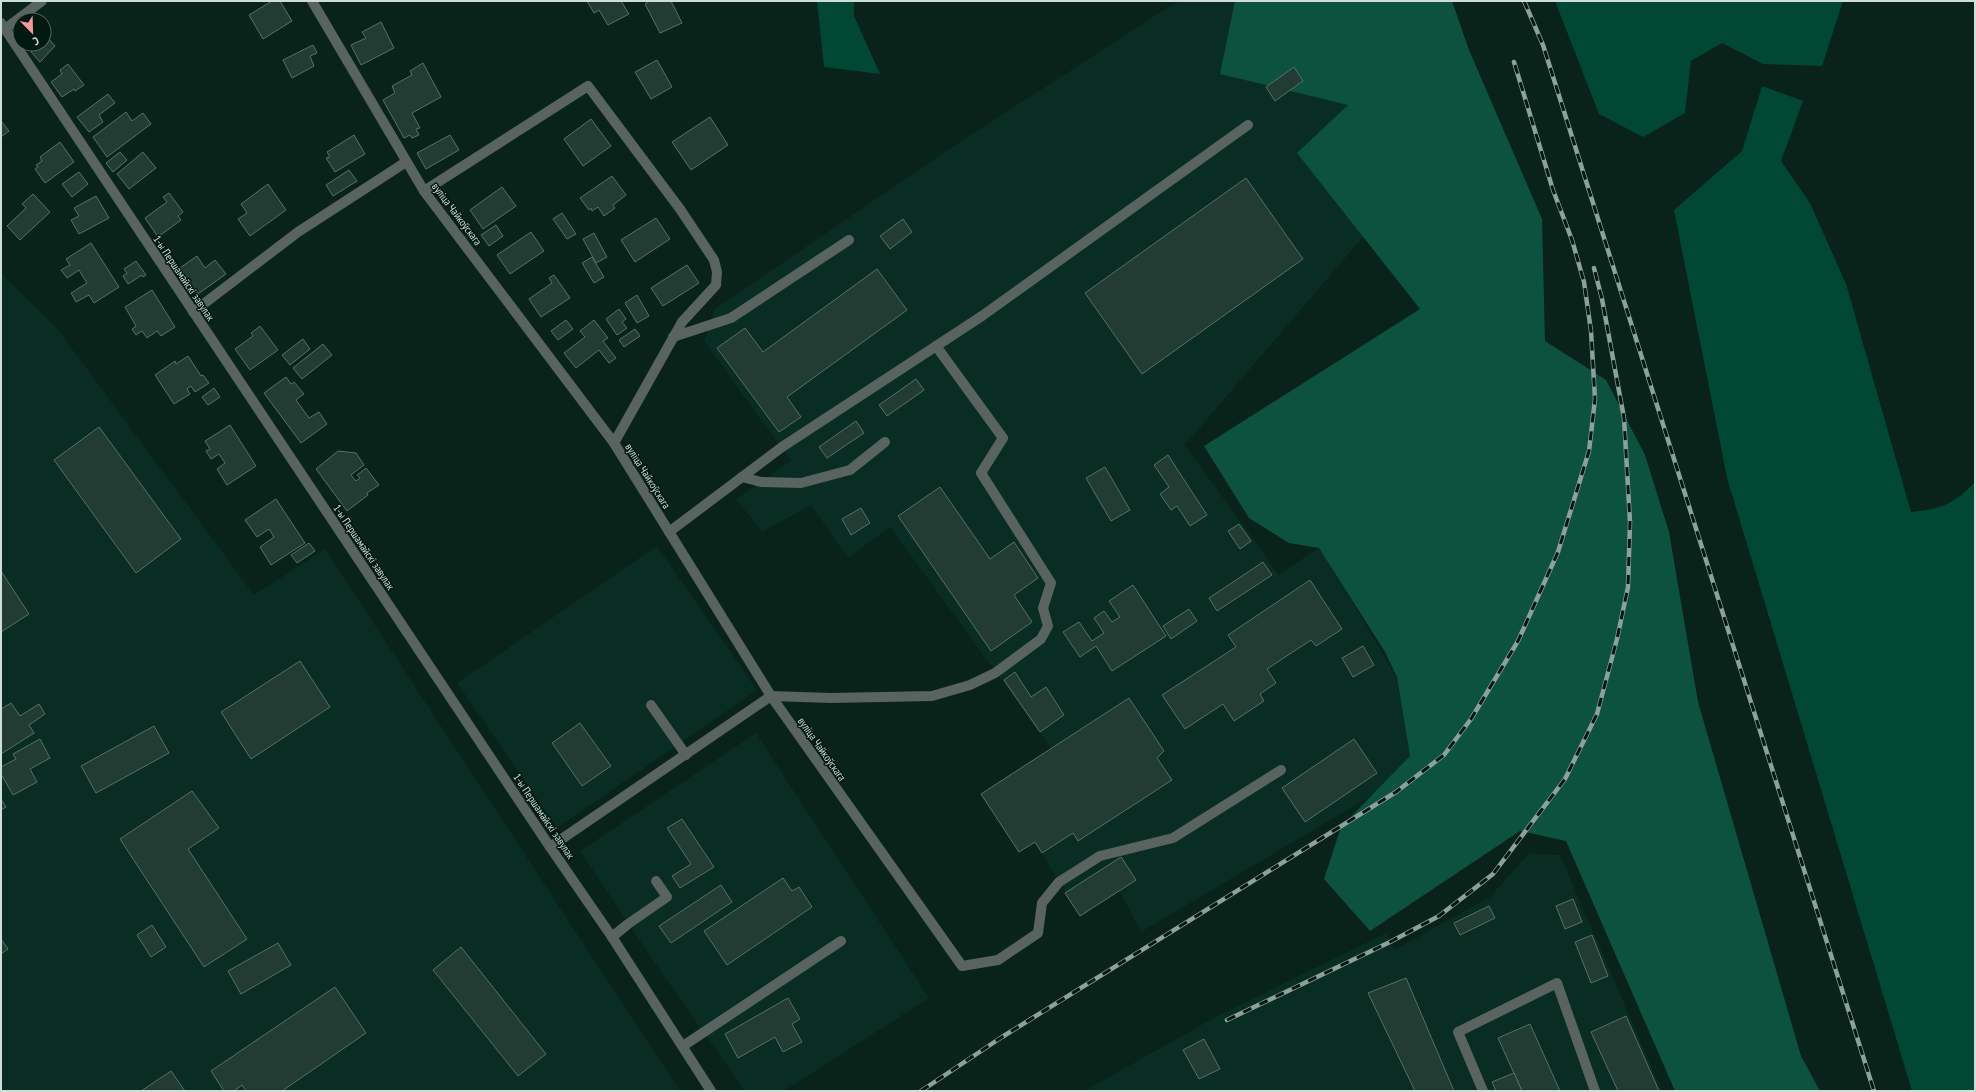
<svg xmlns="http://www.w3.org/2000/svg" width="1976" height="1092" font-family="'PT Sans Narrow',sans-serif">
<style>
.built{fill:#092d22}
.green{fill:#004734}
.forest{fill:#0c523f}
.building{fill:#233c33;stroke:#567167}
.lines{fill:none;stroke-linecap:round;stroke-linejoin:round}
.minor{stroke:#596460;stroke-width:10}
.rail-casing{stroke:#8ea09a;stroke-width:4.5}
.rail{stroke:#011911;stroke-width:3;stroke-dasharray:9;stroke-linecap:butt}
.labels{text-anchor:middle;stroke-width:3;stroke-linejoin:round;paint-order:stroke}
.street-label{font-size:11px;fill:#ceddd7;stroke:#011911}
</style>
<rect width="100%" height="100%" fill="#09221a"/>
<g class="built">
<path d="M 1178,1 L 1274,1 L 1348,106 L 1402,197 L 1357,244 L 1185,445 L 1279,575 L 1319,547 L 1397,677 L 1410,756 L 1378,792 L 1141,932 L 1119,891 L 1080,916 L 1035,842 L 1019,852 L 981,794 L 1051,748 L 890,527 L 848,558 L 811,505 L 762,532 L 736,499 L 791,461 L 704,341 L 715,309 L 952,147 Z"/>
<path d="M 1,273 L 56,327 L 254,595 L 325,549 L 680,1091 L 1,1091 Z"/>
<path d="M 657,546 L 757,690 L 557,828 L 457,683 Z"/>
<path d="M 756,733 L 929,998 L 784,1091 L 745,1091 L 652,959 L 580,851 Z"/>
<path d="M 1529,853 L 1560,855 L 1662,1091 L 1084,1091 L 1212,1019 L 1386,933 L 1394,950 L 1490,897 Z"/>
</g>
<g class="green">
<path d="M 817,1 L 854,1 L 854,16 L 880,74 L 824,67 Z"/>
<path d="M 1555,1 L 1843,1 L 1822,66 L 1763,64 L 1722,43 L 1691,61 L 1685,113 L 1643,137 L 1599,114 Z"/>
<path d="M 1762,86 L 1803,101 L 1781,161 L 1810,203 L 1846,284 L 1911,512 C 1941,509 1954,504 1975,482 L 1975,1091 L 1912,1091 L 1727,478 L 1674,210 L 1742,151 Z"/>
</g>
<path class="forest" d="M 1235,1 L 1452,1 L 1469,50 L 1542,219 L 1545,341 L 1606,380 L 1645,455 L 1669,532 L 1698,702 L 1801,1056 L 1820,1091 L 1675,1091 L 1566,841 L 1520,831 L 1370,931 L 1324,879 L 1341,827 L 1410,756 L 1397,677 L 1385,652 L 1319,548 L 1289,543 L 1249,518 L 1204,446 L 1420,309 L 1297,153 L 1348,105 L 1220,74 Z"/>
<g class="building">
<path d="M 272,1 L 280,1 L 292,21 L 263,39 L 249,15 Z"/>
<path d="M 587,1 L 621,1 L 629,14 L 608,25 L 599,10 L 594,13 Z"/>
<path d="M 650,1 L 671,1 L 682,23 L 660,33 L 645,4 Z"/>
<path d="M 381,22 L 394,48 L 361,65 L 351,45 L 366,38 L 362,32 Z"/>
<path d="M 48,38 L 55,46 L 40,62 L 31,52 L 41,44 L 44,44 L 44,41 Z"/>
<path d="M 313,45 L 317,53 L 310,56 L 314,66 L 292,78 L 283,60 Z"/>
<path d="M 657,60 L 672,87 L 651,99 L 635,72 Z"/>
<path d="M 423,63 L 441,97 L 412,113 L 420,128 L 416,129 L 419,135 L 412,138 L 410,135 L 404,138 L 383,100 L 395,93 L 392,86 L 412,75 L 410,71 Z"/>
<path d="M 68,64 L 84,85 L 75,91 L 74,89 L 62,97 L 51,82 L 62,74 L 60,70 Z"/>
<path d="M 1294,67 L 1303,81 L 1275,101 L 1266,87 Z"/>
<path d="M 108,94 L 115,103 L 99,115 L 103,122 L 89,132 L 77,117 Z"/>
<path d="M 126,112 L 132,121 L 143,113 L 151,124 L 107,157 L 93,137 Z"/>
<path d="M 710,117 L 728,145 L 691,170 L 672,142 Z"/>
<path d="M 591,119 L 611,146 L 583,166 L 564,139 Z"/>
<path d="M 1,121 L 9,131 L 1,137 Z"/>
<path d="M 354,135 L 365,154 L 335,172 L 326,158 L 330,157 L 327,152 Z"/>
<path d="M 450,135 L 459,150 L 426,169 L 417,153 Z"/>
<path d="M 60,142 L 74,162 L 45,183 L 35,169 L 38,167 L 36,165 L 42,161 L 40,157 Z"/>
<path d="M 120,152 L 127,160 L 113,172 L 106,163 Z"/>
<path d="M 143,152 L 156,168 L 129,189 L 117,174 Z"/>
<path d="M 349,170 L 357,181 L 333,196 L 326,185 Z"/>
<path d="M 79,172 L 88,184 L 72,197 L 62,184 Z"/>
<path d="M 612,176 L 626,195 L 613,205 L 615,208 L 604,216 L 598,207 L 592,211 L 591,208 L 589,210 L 580,198 Z"/>
<path d="M 1246,178 L 1303,259 L 1142,374 L 1085,293 Z"/>
<path d="M 268,184 L 286,210 L 250,236 L 238,219 L 247,213 L 241,204 Z"/>
<path d="M 502,187 L 516,206 L 483,229 L 470,210 Z"/>
<path d="M 169,193 L 183,212 L 178,216 L 181,220 L 158,237 L 145,218 L 167,202 L 163,197 Z"/>
<path d="M 33,194 L 50,212 L 20,240 L 7,226 L 26,208 L 22,204 Z"/>
<path d="M 96,196 L 109,218 L 79,234 L 71,220 L 79,216 L 74,208 Z"/>
<path d="M 562,213 L 576,234 L 567,239 L 553,219 Z"/>
<path d="M 656,218 L 670,239 L 635,262 L 621,240 Z"/>
<path d="M 903,219 L 912,232 L 890,249 L 880,236 Z"/>
<path d="M 496,225 L 503,236 L 489,246 L 481,235 Z"/>
<path d="M 531,232 L 544,251 L 510,274 L 497,255 Z"/>
<path d="M 594,233 L 607,257 L 596,263 L 583,239 Z"/>
<path d="M 91,243 L 119,287 L 94,303 L 89,295 L 76,302 L 71,293 L 87,283 L 79,270 L 67,278 L 61,270 L 70,265 L 66,259 Z"/>
<path d="M 197,256 L 205,268 L 215,260 L 226,274 L 198,294 L 180,268 Z"/>
<path d="M 592,257 L 604,277 L 594,283 L 582,263 Z"/>
<path d="M 136,261 L 146,275 L 143,277 L 142,275 L 128,284 L 123,276 L 127,273 L 124,269 Z"/>
<path d="M 687,265 L 699,283 L 663,306 L 651,288 Z"/>
<path d="M 877,269 L 907,310 L 787,397 L 801,417 L 779,432 L 717,348 L 745,328 L 763,352 Z"/>
<path d="M 554,275 L 570,298 L 541,317 L 529,299 L 552,283 L 549,278 Z"/>
<path d="M 152,290 L 175,327 L 161,336 L 157,331 L 147,338 L 142,331 L 136,335 L 132,329 L 136,326 L 125,307 Z"/>
<path d="M 637,295 L 649,316 L 637,323 L 625,303 Z"/>
<path d="M 619,309 L 626,319 L 622,322 L 627,328 L 617,335 L 606,319 Z"/>
<path d="M 566,320 L 573,329 L 558,340 L 551,331 Z"/>
<path d="M 594,320 L 608,338 L 603,341 L 616,358 L 609,363 L 599,350 L 576,368 L 564,353 L 585,337 L 580,331 Z"/>
<path d="M 260,326 L 278,350 L 250,370 L 235,349 L 253,336 L 251,333 Z"/>
<path d="M 635,329 L 640,336 L 624,347 L 619,340 Z"/>
<path d="M 303,339 L 310,349 L 290,365 L 282,355 Z"/>
<path d="M 323,344 L 332,355 L 302,379 L 293,368 Z"/>
<path d="M 188,356 L 201,376 L 203,375 L 209,383 L 195,392 L 191,386 L 187,389 L 190,394 L 174,404 L 155,375 L 175,361 L 176,364 Z"/>
<path d="M 286,377 L 291,384 L 294,382 L 304,394 L 296,400 L 309,418 L 319,412 L 327,424 L 301,443 L 264,393 Z"/>
<path d="M 916,379 L 924,390 L 887,416 L 879,405 Z"/>
<path d="M 214,388 L 220,397 L 208,405 L 202,397 Z"/>
<path d="M 856,421 L 864,433 L 827,458 L 819,447 Z"/>
<path d="M 230,425 L 256,466 L 227,485 L 217,469 L 225,463 L 219,454 L 211,459 L 206,451 L 210,449 L 205,441 Z"/>
<path d="M 99,427 L 181,539 L 136,573 L 54,460 Z"/>
<path d="M 338,451 L 356,453 L 364,465 L 351,475 L 356,481 L 360,478 L 357,475 L 366,468 L 379,485 L 367,493 L 368,495 L 347,511 L 316,469 Z"/>
<path d="M 1168,455 L 1207,515 L 1190,526 L 1177,506 L 1171,510 L 1160,494 L 1169,487 L 1154,465 Z"/>
<path d="M 1105,467 L 1130,510 L 1111,521 L 1086,478 Z"/>
<path d="M 940,487 L 990,559 L 1014,542 L 1038,578 L 1014,595 L 1032,622 L 991,651 L 898,516 Z"/>
<path d="M 276,499 L 305,543 L 271,565 L 260,547 L 274,537 L 269,529 L 257,537 L 245,520 Z"/>
<path d="M 861,508 L 870,523 L 851,535 L 842,519 Z"/>
<path d="M 1239,524 L 1251,541 L 1240,549 L 1228,531 Z"/>
<path d="M 309,543 L 315,551 L 297,563 L 291,555 Z"/>
<path d="M 1263,562 L 1272,575 L 1217,611 L 1209,598 Z"/>
<path d="M 1,571 L 29,614 L 1,632 Z"/>
<path d="M 1310,580 L 1342,629 L 1316,646 L 1311,640 L 1267,669 L 1276,683 L 1260,694 L 1264,701 L 1234,721 L 1223,704 L 1185,729 L 1162,695 L 1236,647 L 1228,635 Z"/>
<path d="M 1133,585 L 1166,636 L 1112,671 L 1096,646 L 1080,657 L 1063,632 L 1079,622 L 1092,641 L 1104,633 L 1094,618 L 1104,611 L 1112,622 L 1120,617 L 1109,601 Z"/>
<path d="M 1189,609 L 1197,621 L 1171,639 L 1163,626 Z"/>
<path d="M 1363,646 L 1374,665 L 1353,677 L 1342,658 Z"/>
<path d="M 300,661 L 330,707 L 251,759 L 221,712 Z"/>
<path d="M 1015,672 L 1031,697 L 1046,687 L 1064,715 L 1040,732 L 1004,680 Z"/>
<path d="M 1129,698 L 1164,751 L 1157,758 L 1172,780 L 1078,841 L 1073,833 L 1042,853 L 1035,842 L 1019,852 L 981,794 Z"/>
<path d="M 11,703 L 20,716 L 39,704 L 45,714 L 29,725 L 34,733 L 1,754 L 1,709 Z"/>
<path d="M 580,723 L 611,766 L 582,786 L 552,743 Z"/>
<path d="M 154,726 L 169,753 L 96,793 L 81,766 Z"/>
<path d="M 40,739 L 50,758 L 30,769 L 37,782 L 13,795 L 1,774 L 1,767 L 16,759 L 13,754 Z"/>
<path d="M 1354,739 L 1377,773 L 1305,822 L 1282,788 Z"/>
<path d="M 192,791 L 219,828 L 188,849 L 247,939 L 204,967 L 120,839 Z"/>
<path d="M 1,799 L 6,807 L 1,810 Z"/>
<path d="M 682,819 L 714,867 L 680,888 L 672,876 L 691,864 L 667,828 Z"/>
<path d="M 1121,857 L 1136,880 L 1080,916 L 1065,893 Z"/>
<path d="M 783,878 L 792,891 L 799,887 L 812,907 L 727,965 L 704,931 Z"/>
<path d="M 721,885 L 732,902 L 671,943 L 659,926 Z"/>
<path d="M 1573,899 L 1582,922 L 1565,929 L 1556,906 Z"/>
<path d="M 1489,906 L 1495,918 L 1460,935 L 1454,923 Z"/>
<path d="M 152,925 L 166,947 L 151,957 L 137,935 Z"/>
<path d="M 1592,935 L 1608,976 L 1591,983 L 1575,942 Z"/>
<path d="M 1,939 L 8,949 L 1,954 Z"/>
<path d="M 278,943 L 291,965 L 241,994 L 228,971 Z"/>
<path d="M 461,947 L 546,1054 L 518,1076 L 433,970 Z"/>
<path d="M 1406,978 L 1454,1091 L 1415,1091 L 1368,993 Z"/>
<path d="M 335,987 L 366,1033 L 282,1091 L 246,1091 L 242,1085 L 234,1091 L 224,1091 L 211,1071 Z"/>
<path d="M 788,998 L 800,1019 L 792,1024 L 802,1042 L 783,1052 L 775,1037 L 738,1058 L 725,1034 Z"/>
<path d="M 1626,1016 L 1659,1091 L 1618,1091 L 1591,1032 Z"/>
<path d="M 1530,1024 L 1560,1091 L 1522,1091 L 1498,1038 Z"/>
<path d="M 1204,1039 L 1220,1069 L 1199,1079 L 1183,1050 Z"/>
<path d="M 171,1071 L 185,1091 L 141,1091 Z"/>
<path d="M 1514,1073 L 1522,1091 L 1496,1091 L 1492,1082 Z"/>
</g>
<g class="lines">
<g class="minor">
<path d="M 312,1 L 424,191 L 614,443 L 771,696 L 962,966 L 998,960 L 1038,933 L 1042,903 L 1059,882 L 1100,856 L 1173,838 L 1281,770"/>
<path d="M 1,23 L 550,847 L 612,937 L 711,1091"/>
<path d="M 5,29 L 42,1"/>
<path d="M 424,191 L 588,86 L 680,209 L 714,260 L 717,272 L 716,285 L 682,322 L 614,443"/>
<path d="M 193,312 L 298,232 L 406,162"/>
<path d="M 673,337 L 731,318 L 849,240"/>
<path d="M 742,477 L 761,482 L 801,483 L 850,470 L 885,442"/>
<path d="M 669,532 L 782,447 L 982,316 L 1248,125"/>
<path d="M 651,705 L 686,755"/>
<path d="M 550,847 L 771,696 L 831,698 L 932,696 L 970,685 L 995,673 L 1041,639 L 1048,626 L 1043,608 L 1051,583 L 981,473 L 1003,438 L 936,346"/>
<path d="M 612,937 L 628,924 L 667,897 L 656,881"/>
<path d="M 683,1046 L 841,941"/>
<path d="M 1483,1091 L 1458,1032 L 1557,983 L 1595,1091"/>
</g>
<defs>
<g id="rail">
<path d="M 1524,1 L 1543,45 L 1874,1091"/>
<path d="M 1227,1020 L 1390,942 L 1439,916 L 1493,874 L 1565,779 L 1597,714 L 1617,639 L 1628,587 L 1630,522 L 1624,418 L 1602,299 L 1594,268"/>
<path d="M 921,1091 L 1002,1037 L 1396,792 L 1444,755 L 1471,719 L 1518,641 L 1558,552 L 1589,451 L 1595,399 L 1591,331 L 1584,282 L 1572,240 L 1553,190 L 1514,62"/>
</g>
</defs>
<use href="#rail" class="rail-casing"/>
<use href="#rail" class="rail"/>
</g>
<g class="labels">
<g class="street-label">
<text transform="translate(457 214) rotate(53)" y="4">вуліца Чайкоўскага</text>
<text transform="translate(184 278) rotate(56)" y="4">1-ы Першамайскі завулак</text>
<text transform="translate(648 476) rotate(58)" y="4">вуліца Чайкоўскага</text>
<text transform="translate(364 547) rotate(56)" y="4">1-ы Першамайскі завулак</text>
<text transform="translate(822 749) rotate(55)" y="4">вуліца Чайкоўскага</text>
<text transform="translate(544 816) rotate(56)" y="4">1-ы Першамайскі завулак</text>
</g>
</g>
<rect width="1976" height="1092" fill="none" stroke="#ceddd7" stroke-width="4"/>
<g transform="translate(32 32) rotate(157)"><circle r="19" fill="#011911" stroke="#536760"/>
<path d="M0-3L7 15L0 10L-7 15Z" fill="#f59b9c"/>
<text y="-6" font-size="11" font-weight="bold" text-anchor="middle" fill="#ceddd7">С</text>
</g>
</svg>
